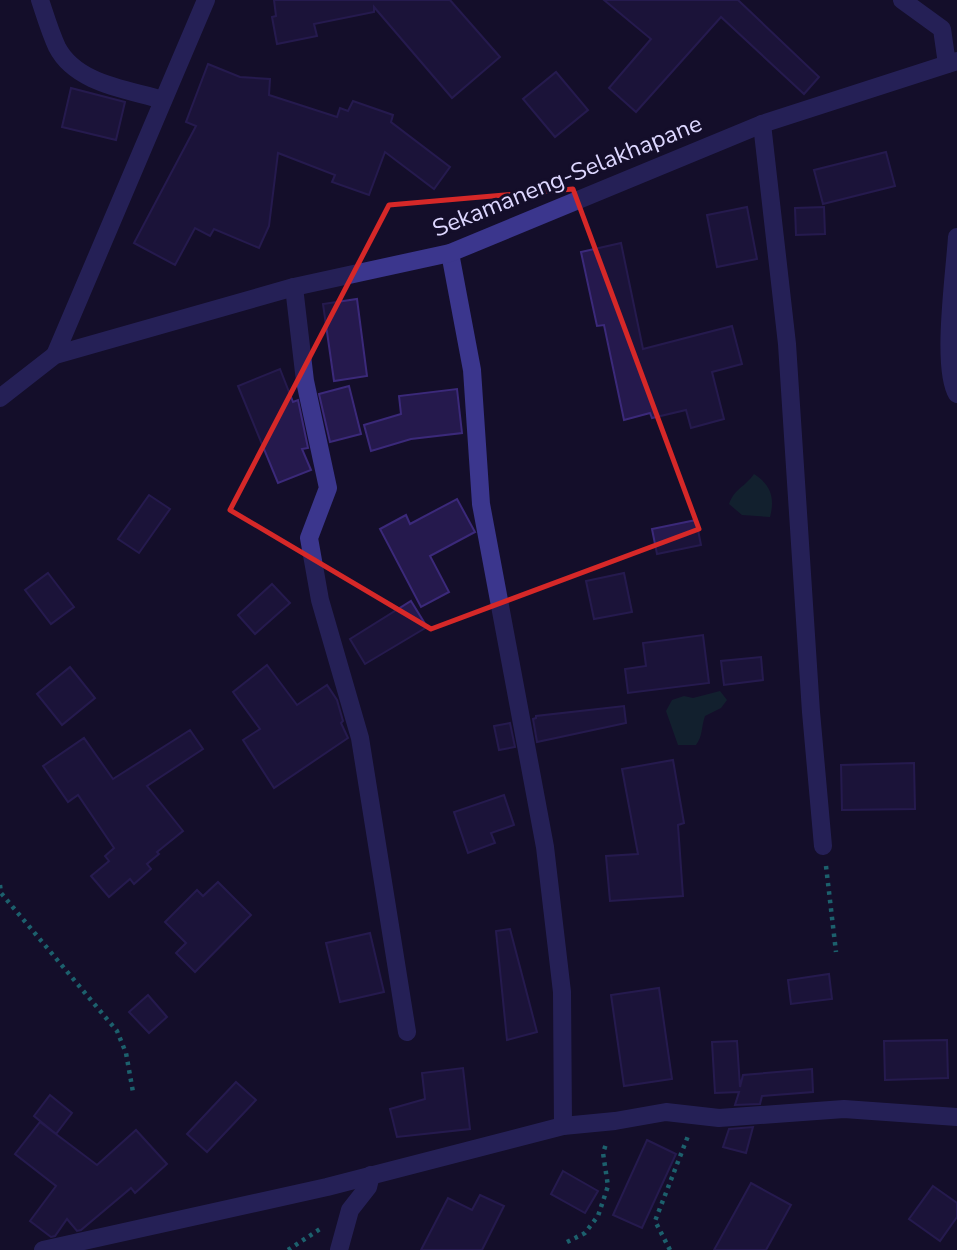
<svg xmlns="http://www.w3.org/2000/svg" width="957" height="1250" font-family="'Nunito Sans',sans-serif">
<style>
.green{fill:#113534}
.building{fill:#25194d;stroke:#3b297a;stroke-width:2}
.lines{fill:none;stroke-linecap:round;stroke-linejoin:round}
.path{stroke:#26c4bf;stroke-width:4.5;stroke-dasharray:3.5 5;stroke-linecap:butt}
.minor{stroke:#3b368d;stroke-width:18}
.marked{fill:none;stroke:#d62828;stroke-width:5;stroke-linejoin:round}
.labels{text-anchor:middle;stroke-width:6;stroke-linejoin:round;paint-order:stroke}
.street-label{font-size:24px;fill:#ddd7ff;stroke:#140e2a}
</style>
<rect width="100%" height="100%" fill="#140e2a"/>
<g class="green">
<path d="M 754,474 C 771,485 775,498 770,517 L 742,515 L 729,504 C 735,488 744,488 754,474 Z"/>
<path d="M 720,691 L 727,700 L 721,708 L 705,716 C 701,727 703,736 696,745 L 678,745 L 666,711 L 672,700 L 684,696 L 693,698 Z"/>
</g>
<g class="building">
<path d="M 274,0 L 450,0 L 500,57 L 452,98 L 374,7 L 374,12 L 314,24 L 317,36 L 277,44 L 272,17 L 276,16 Z"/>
<path d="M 604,0 L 738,0 L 819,77 L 804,94 L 721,17 L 636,112 L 609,88 L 651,39 Z"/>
<path d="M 208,64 L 240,77 L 270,79 L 269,95 L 337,117 L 340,108 L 348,111 L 353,101 L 393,115 L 391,122 L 450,167 L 434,189 L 385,152 L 369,195 L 332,182 L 335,175 L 278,153 L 269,226 L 259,248 L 214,229 L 210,236 L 195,228 L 175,265 L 134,243 L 196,126 L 186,122 Z"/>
<path d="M 556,72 L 588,110 L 555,137 L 523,99 Z"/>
<path d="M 71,88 L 125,102 L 116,140 L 62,127 Z"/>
<path d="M 886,152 L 895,186 L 823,204 L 814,170 Z"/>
<path d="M 747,207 L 757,259 L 717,267 L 707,215 Z"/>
<path d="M 824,207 L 825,234 L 796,235 L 795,208 Z"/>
<path d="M 621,243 L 643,349 L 732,326 L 742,364 L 712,372 L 724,419 L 691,428 L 686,410 L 652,418 L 650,413 L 624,420 L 604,325 L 597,326 L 581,252 Z"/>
<path d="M 357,299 L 367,376 L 334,381 L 323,304 Z"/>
<path d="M 280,369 L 293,402 L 298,400 L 308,448 L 302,449 L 311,470 L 278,483 L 238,386 Z"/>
<path d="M 349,386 L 361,434 L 330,442 L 319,394 Z"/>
<path d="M 457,389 L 462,433 L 411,439 L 371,451 L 364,425 L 401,414 L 399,396 Z"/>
<path d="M 149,495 L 170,509 L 139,553 L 118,539 Z"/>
<path d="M 457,499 L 475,532 L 430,556 L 449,592 L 421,607 L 380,529 L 406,515 L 410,524 Z"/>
<path d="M 696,520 L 701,545 L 657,554 L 652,529 Z"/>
<path d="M 48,573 L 74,607 L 51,624 L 25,590 Z"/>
<path d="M 624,573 L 632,612 L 594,619 L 586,581 Z"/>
<path d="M 272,584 L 290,603 L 255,634 L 238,615 Z"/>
<path d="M 411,601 L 427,627 L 365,664 L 350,639 Z"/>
<path d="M 703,635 L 709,683 L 628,693 L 625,669 L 646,666 L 643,643 Z"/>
<path d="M 761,657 L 763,680 L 724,685 L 721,661 Z"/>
<path d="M 267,665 L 297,705 L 327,685 L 337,700 L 343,721 L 341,723 L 348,738 L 274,788 L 243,740 L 260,729 L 233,692 Z"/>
<path d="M 70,667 L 95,698 L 62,725 L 37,694 Z"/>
<path d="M 624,706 L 626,723 L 537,742 L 533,719 L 536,718 L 536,716 Z"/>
<path d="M 510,723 L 515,747 L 499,750 L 494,726 Z"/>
<path d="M 190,730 L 203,749 L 147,786 L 183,831 L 157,852 L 159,854 L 147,864 L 151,869 L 134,884 L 130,879 L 109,897 L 91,876 L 109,861 L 105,856 L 114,848 L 78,795 L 68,802 L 43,766 L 84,738 L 113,779 Z"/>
<path d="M 673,760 L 684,823 L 678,825 L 683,896 L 610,901 L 606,856 L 638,854 L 622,769 Z"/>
<path d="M 914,763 L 915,809 L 842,810 L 841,765 Z"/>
<path d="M 504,795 L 514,825 L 491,833 L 495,843 L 468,853 L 454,812 Z"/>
<path d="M 218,882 L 251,915 L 195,972 L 176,953 L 186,943 L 165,922 L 197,890 L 203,896 Z"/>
<path d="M 510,929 L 537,1032 L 507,1040 L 496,931 Z"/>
<path d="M 370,933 L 384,992 L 340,1002 L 326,943 Z"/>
<path d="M 829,974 L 832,999 L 791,1004 L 788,980 Z"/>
<path d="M 659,988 L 672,1079 L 624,1086 L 611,995 Z"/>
<path d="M 148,995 L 167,1017 L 149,1033 L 129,1012 Z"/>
<path d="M 947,1040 L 948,1078 L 885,1080 L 884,1041 Z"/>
<path d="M 737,1041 L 740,1087 L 743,1075 L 812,1069 L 813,1092 L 762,1096 L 760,1104 L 735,1105 L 739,1092 L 715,1093 L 712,1042 Z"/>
<path d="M 463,1068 L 470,1129 L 397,1137 L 390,1109 L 425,1099 L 422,1073 Z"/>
<path d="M 236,1082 L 256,1100 L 207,1152 L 187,1134 Z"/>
<path d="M 50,1095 L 72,1113 L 56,1134 L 34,1116 Z"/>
<path d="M 40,1122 L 97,1165 L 136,1130 L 167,1164 L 135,1193 L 131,1188 L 81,1230 L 77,1231 L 67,1219 L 55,1236 L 51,1237 L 30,1221 L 56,1186 L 15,1154 Z"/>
<path d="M 753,1127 L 746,1153 L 723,1147 L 729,1129 Z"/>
<path d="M 647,1140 L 676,1154 L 642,1228 L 613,1215 Z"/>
<path d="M 563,1171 L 598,1191 L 585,1213 L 551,1194 Z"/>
<path d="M 751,1183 L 791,1205 L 766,1250 L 714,1250 Z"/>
<path d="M 933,1186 L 957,1203 L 957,1217 L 940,1241 L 909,1219 Z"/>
<path d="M 480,1195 L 504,1206 L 482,1250 L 421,1250 L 448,1198 L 472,1210 Z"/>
</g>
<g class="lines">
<g class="path">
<path d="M 826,866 L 836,952"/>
<path d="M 0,885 L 1,893 L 117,1031 L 126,1053 L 133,1092"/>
<path d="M 567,1242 L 585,1233 L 598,1216 L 608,1186 L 603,1153 L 606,1144"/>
<path d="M 288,1250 L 320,1229"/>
<path d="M 670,1250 L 655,1221 L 688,1136"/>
</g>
<g class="minor">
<path d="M 40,0 C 45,15 50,32 57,47 C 76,84 127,89 163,100"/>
<path d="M 902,0 L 942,29 L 947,64"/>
<path d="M 762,124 L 787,344 L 811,712 L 823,846"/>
<path d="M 957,237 C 955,271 941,368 957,394"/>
<path d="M 450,253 L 472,370 L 481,504 L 545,847 L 562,992 L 563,1126"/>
<path d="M 294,287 L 305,381 L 328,488 L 309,538 L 320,600 L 360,738 L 407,1032"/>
<path d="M 55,355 L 206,0"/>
<path d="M 0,398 L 55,355 L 294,287 L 450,253 L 762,124 L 957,61"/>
<path d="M 43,1250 L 327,1187 L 563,1126 L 615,1121 L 666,1112 L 719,1118 L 844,1109 L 957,1117"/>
<path d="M 339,1250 L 350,1210 L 368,1187 L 371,1175"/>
</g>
</g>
<path d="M0 0H957V1250H0ZM 573,189 L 699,529 L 431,629 L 230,510 L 389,205 Z" fill="#140e2a" fill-opacity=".55" fill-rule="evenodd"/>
<path class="marked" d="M 573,189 L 699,529 L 431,629 L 230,510 L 389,205 Z"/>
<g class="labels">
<g class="street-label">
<text transform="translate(567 176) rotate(-22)" y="8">Sekamaneng-Selakhapane</text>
</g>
</g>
</svg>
